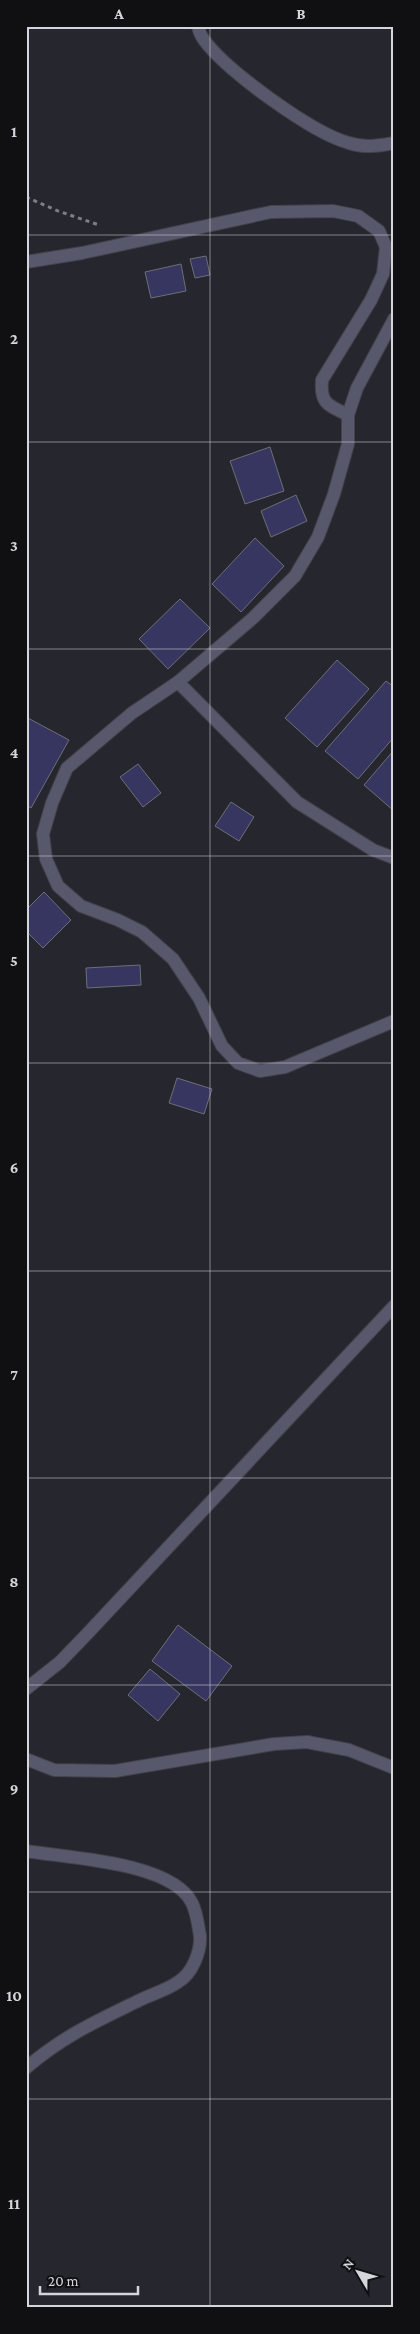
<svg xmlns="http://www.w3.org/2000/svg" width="420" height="2334" font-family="'Crimson Pro',serif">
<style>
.building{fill:#373660;stroke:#6e6e77}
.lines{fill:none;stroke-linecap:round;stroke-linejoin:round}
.lane-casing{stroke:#42424a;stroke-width:14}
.street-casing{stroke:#42424a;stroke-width:14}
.path{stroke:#7e7f85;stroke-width:3;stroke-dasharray:4 4;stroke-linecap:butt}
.lane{stroke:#57586c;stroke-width:12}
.street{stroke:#57586c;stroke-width:12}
.grid{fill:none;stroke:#d5d6db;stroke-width:1;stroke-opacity:0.55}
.neatline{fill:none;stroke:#d5d6db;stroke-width:2}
.grid-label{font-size:16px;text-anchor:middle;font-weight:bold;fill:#d5d6db}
</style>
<rect width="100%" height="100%" fill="#26262e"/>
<g class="building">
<path d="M 206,256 L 210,275 L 195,278 L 190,259 Z"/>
<path d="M 181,264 L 186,291 L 151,298 L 145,272 Z"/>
<path d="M 270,447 L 284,491 L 245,504 L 230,461 Z"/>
<path d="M 296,495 L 307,521 L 271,537 L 261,511 Z"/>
<path d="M 255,538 L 284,566 L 241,612 L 212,584 Z"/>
<path d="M 180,599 L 210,628 L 168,669 L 139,639 Z"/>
<path d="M 337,660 L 369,689 L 317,747 L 285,718 Z"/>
<path d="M 386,681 L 394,687 L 394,737 L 358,779 L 325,751 Z"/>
<path d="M 26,717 L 69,740 L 31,808 L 26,805 Z"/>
<path d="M 394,750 L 394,811 L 364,785 Z"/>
<path d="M 138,764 L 161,793 L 143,807 L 120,777 Z"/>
<path d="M 231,802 L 254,817 L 239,841 L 215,826 Z"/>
<path d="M 44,892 L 71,920 L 43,948 L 26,931 L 26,910 Z"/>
<path d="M 140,965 L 141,985 L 87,988 L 86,968 Z"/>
<path d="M 177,1078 L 212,1089 L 204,1114 L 169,1103 Z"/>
<path d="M 178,1625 L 232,1666 L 206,1701 L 152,1661 Z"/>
<path d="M 150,1669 L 180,1694 L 158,1721 L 128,1695 Z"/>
</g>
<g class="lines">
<defs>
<path id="lane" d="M 178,682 L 297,802 L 373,850 L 394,858"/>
<g id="street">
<path d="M 198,26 C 199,31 201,36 204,40 C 227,71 312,133 349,143 C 364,148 378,146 394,143"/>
<path d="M 26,262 L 82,253 L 271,212 L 333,211 L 358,216 L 379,231 L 386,247 L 383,274 L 371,300 L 322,380 C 320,404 328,405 348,415"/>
<path d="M 394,319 L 357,388 L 348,415 L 348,444 L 334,494 L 318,537 L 295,576 L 253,618 L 178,682 L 132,713 L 67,768 L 52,803 L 43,834 L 46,859 L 58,886 L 81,906 L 118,920 L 142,932 L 173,959 L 199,998 L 222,1046 L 238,1063 L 260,1071 L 285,1067 L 394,1021"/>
<path d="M 26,1689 L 60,1662 L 87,1634 L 394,1306"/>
<path d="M 26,1759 L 54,1770 L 115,1771 L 274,1744 L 307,1742 L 349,1750 L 394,1768"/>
<path d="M 26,1851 C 68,1858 172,1862 192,1903 C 197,1913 198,1925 200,1936 C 201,1952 192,1974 178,1982 C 167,1990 152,1994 140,2000 C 97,2021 63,2036 26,2068"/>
</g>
</defs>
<use href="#lane" class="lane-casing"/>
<use href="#street" class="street-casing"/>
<path class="path" d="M 26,197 L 58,211 L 99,225"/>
<use href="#lane" class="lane"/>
<use href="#street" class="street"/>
</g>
<path class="grid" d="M 210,26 L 210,2308M 26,235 L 394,235M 26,442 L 394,442M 26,649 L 394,649M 26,856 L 394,856M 26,1063 L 394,1063M 26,1271 L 394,1271M 26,1478 L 394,1478M 26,1685 L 394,1685M 26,1892 L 394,1892M 26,2099 L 394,2099"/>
<rect width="420" height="2334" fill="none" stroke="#101013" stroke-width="55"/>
<g transform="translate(358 2272) rotate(308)" stroke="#101013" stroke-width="4" paint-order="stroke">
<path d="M0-4L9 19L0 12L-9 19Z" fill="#d5d6db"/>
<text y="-8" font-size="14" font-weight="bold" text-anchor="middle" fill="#d5d6db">N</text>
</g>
<path d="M40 2286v8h98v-8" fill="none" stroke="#d5d6db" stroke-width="2.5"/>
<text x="48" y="2286" font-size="15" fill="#d5d6db" stroke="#101013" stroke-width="4" paint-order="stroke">20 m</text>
<rect x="28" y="28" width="364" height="2278" class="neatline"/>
<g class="grid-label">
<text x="119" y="19">A</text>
<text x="301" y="19">B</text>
<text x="14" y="137">1</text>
<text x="14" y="344">2</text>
<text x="14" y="551">3</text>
<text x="14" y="758">4</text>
<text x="14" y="966">5</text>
<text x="14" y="1173">6</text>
<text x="14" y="1380">7</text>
<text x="14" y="1587">8</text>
<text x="14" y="1794">9</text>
<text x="14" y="2001">10</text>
<text x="14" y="2209">11</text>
</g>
</svg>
